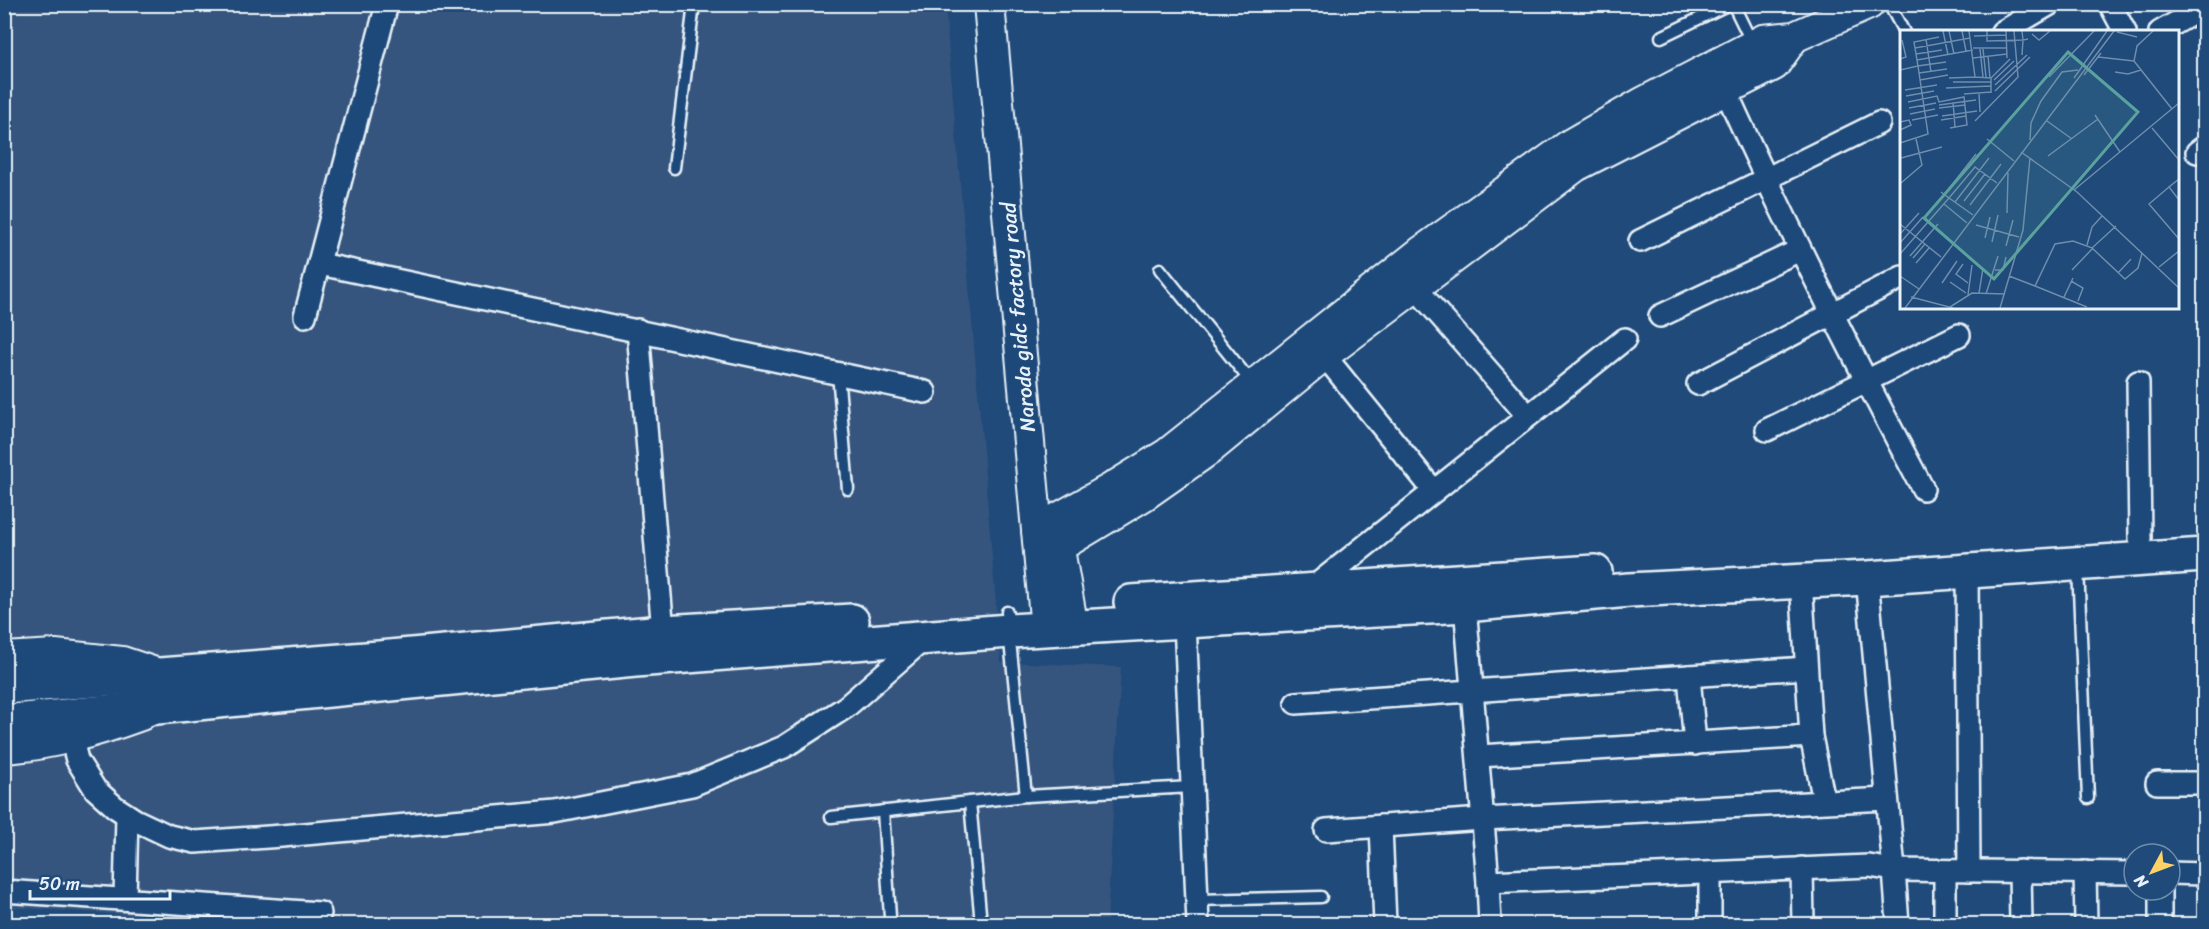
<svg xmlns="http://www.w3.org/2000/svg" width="2209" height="929" font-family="Sriracha,sans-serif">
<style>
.built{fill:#34557e}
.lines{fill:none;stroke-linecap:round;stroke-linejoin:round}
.lane-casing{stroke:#e8f1f8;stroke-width:15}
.street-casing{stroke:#e8f1f8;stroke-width:26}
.secondary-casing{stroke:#e8f1f8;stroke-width:34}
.primary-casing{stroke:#e8f1f8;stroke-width:38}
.lane{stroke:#1f4a7a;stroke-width:10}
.street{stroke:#1f4a7a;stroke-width:21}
.secondary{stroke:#1f4a7a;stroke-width:30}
.primary{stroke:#1f4a7a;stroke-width:33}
.labels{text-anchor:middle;stroke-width:4.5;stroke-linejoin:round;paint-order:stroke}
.street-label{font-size:21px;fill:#e8f1f8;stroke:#1f4a7a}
.inset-road{fill:none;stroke:#6f8dac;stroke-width:1.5}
.view{fill:#5ba19e;fill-opacity:0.15;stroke:#5ba19e;stroke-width:3}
.inset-edge{fill:none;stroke:#e8f1f8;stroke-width:3}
</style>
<rect width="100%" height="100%" fill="#1f4a7a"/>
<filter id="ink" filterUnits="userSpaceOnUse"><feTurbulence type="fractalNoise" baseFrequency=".0167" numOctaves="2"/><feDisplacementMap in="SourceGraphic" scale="12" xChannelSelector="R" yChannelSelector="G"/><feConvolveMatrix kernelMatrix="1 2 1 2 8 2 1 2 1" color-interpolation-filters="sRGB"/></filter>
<g filter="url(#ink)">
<path class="built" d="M 4,5 L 945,5 L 1001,662 L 1121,667 L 1107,924 L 265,924 L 5,907 Z"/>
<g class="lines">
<defs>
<g id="lane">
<path d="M 1733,4 L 1753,45"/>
<path d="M 1889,4 L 1904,32"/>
<path d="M 1661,37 L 1729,4"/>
<path d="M 674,168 L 694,4"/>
<path d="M 1160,269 L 1252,383"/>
<path d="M 838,373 L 848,489"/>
<path d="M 2078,567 L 2088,798"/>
<path d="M 1007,612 L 1026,796"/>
<path d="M 970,802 L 981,924"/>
<path d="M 883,811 L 890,917"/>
<path d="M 831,817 L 1026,796 L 1192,787"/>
<path d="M 1197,900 L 1321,897"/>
</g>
<g id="street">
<path d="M 2110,4 L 2125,32"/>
<path d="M 2002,32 L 2050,4"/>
<path d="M 2160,32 L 2204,7"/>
<path d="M 1725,89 C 1786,225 1853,357 1923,489"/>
<path d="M 2197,152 L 2204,147"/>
<path d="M 1640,241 L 1879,123"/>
<path d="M 320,264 L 925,392"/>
<path d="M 1414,286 L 1528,416"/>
<path d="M 305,316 L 387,4"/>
<path d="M 1660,316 L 1800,250"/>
<path d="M 638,330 L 663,632"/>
<path d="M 1324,355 L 1434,491"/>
<path d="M 2138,382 L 2140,539"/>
<path d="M 1698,384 L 1902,277"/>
<path d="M 1767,430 L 1959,335"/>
<path d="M 1967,570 L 1969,871"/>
<path d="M 1867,578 L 1894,870 L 2134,873"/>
<path d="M 1801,580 L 1811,736 L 1824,801"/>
<path d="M 1310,590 L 1625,339"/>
<path d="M 1465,605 L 1488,882 L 1869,866 L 1894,870 L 1898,924"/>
<path d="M 1185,621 L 1198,924"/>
<path d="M 1689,676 L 1695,744"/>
<path d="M 1296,703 L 1806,668"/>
<path d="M 71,736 L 77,760 L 95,789 L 115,807 L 135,820 L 169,836 L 195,842 L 282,836 L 555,812 L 692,785 L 784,747 L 846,707 L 925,638"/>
<path d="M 1479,756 L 1811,736"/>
<path d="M 2157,783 L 2204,783"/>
<path d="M 1381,826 L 1385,924"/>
<path d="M 1326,830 L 1483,819 L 1887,799"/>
<path d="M 1802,868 L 1803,924"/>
<path d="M 1945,871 L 1945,924"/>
<path d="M 2020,871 L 2021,924"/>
<path d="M 2085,872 L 2086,924"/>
<path d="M 1710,873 L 1710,924"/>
<path d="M 2170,873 L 2204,874"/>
<path d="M 1488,882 L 1490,924"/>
<path d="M 4,891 L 320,913"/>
<path d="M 125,899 L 127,815"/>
<path d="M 2160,924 L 2160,890"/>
</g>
<g id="secondary">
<path d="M 989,4 L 1046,629"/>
<path d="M 1037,530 L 1112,488 L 1167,454 L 1421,252 L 1571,144 L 1644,102 L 1763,40 L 1794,37 L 1869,4"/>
<path d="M 1056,533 L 1073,628"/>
<path d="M 1040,555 L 1057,548 L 1143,496 L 1210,449 L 1324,355 L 1576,166 L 1774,65 L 1794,37"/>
<path d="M 4,658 L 55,655 L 122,662 L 158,674"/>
<path d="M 4,748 C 51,745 97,731 141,715"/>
</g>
<g id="primary">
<path d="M 1131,602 L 1595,572"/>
<path d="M 4,687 L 379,658 L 663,632 L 852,621"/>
<path d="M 4,722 L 635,660 L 1009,631 L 1465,605 L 1629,590 L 1867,578 L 2204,555"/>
</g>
</defs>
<use href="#lane" class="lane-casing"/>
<use href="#street" class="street-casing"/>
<use href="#secondary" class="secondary-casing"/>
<use href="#primary" class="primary-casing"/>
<use href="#lane" class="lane"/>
<use href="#street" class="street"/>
<use href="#secondary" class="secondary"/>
<use href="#primary" class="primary"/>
</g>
</g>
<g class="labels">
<g class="street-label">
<text transform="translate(1018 317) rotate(-95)" y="7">Naroda gidc factory road</text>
</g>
</g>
<g transform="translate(1900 30)">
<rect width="279" height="279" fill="#1f4a7a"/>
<path class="inset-road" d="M 43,1 L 48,25M 49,1 L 54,24M 62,1 L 66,21M 69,1 L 75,47 L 91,48M 87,1 L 87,11 L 123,10 L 122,1M 106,1 L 107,28M 253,1 L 237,16 L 234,31 L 272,79M 217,2 L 237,7M 132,4 L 139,10 L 150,1M 74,6 L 106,5M 26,9 L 31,42M 15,18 L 70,8M 73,18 L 107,18M 80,19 L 83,47M 83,19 L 86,47M 16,24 L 42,20M 122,25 L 123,10 L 128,9M 88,26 L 90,48M 198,27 L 234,31M 73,28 L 107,24M 0,29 L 6,27 L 2,10M 17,30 L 73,20M 0,40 L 18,36 L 14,12 L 39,7M 215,42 L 228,44 L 241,40M 19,43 L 47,39M 184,45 L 201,23M 149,47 L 194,1M 49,48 L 75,47M 174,48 L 207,1M 20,50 L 48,45M 94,50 L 114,31M 53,52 L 91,52M 95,55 L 127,25M 46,58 L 91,56M 5,60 L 37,55M 95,61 L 130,27M 79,63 L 80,82M 91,63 L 91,48 L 110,29M 64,64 L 91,62M 6,66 L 34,61M 8,72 L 37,66 L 39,72 L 64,67 L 67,95 L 50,98M 53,72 L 55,97M 39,75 L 76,70M 9,78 L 36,73M 39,78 L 65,75M 10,84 L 35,79M 195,85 L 220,122M 42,86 L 77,81M 12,90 L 38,85M 41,90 L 66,86M 75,91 L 118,47 L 114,1M 147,91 L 172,109M 0,92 L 9,90 L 11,95 L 0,100M 252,98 L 279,130M 87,109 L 114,131M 130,110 L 131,93 L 141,71 L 162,42 L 178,40M 0,113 L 28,104 L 18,36 L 46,32M 121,122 L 177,162 L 279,258M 148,126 L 198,89M 1,128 L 42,117M 279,149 L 269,157 L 279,170M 1,153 L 22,135 L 16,109M 269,157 L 249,174 L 279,209M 174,160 L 279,73M 41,162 L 49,168 L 75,137 L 97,153M 44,165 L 76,124M 64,171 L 85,144M 55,172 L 89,128M 44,174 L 67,193M 70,175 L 101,134M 107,183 L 108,143M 0,194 L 41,227M 76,195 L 119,207M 0,204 L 19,183M 85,208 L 90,187M 92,212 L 98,185M 0,213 L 23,187M 187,215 L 192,197 L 202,186M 106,216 L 113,190M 192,218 L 225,249 L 238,238 L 242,223M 0,224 L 49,168 L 73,185M 10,226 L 38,194M 13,228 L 25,214M 16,233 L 29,218M 63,234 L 56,244 L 68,253M 259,237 L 279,221M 95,240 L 103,240 L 106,227M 172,240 L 193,218M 218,243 L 231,229M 0,246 L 19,259M 109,246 L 135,256 L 155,214 L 173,211 L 192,218 L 216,196M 171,251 L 183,258 L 178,271M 50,252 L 66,263M 42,253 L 57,231M 135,256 L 187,277M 79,263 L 83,238M 86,264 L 98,226M 68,265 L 72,235M 11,267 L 53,278M 164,267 L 173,248M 50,277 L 72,263 L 105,264M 5,278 L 214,1M 100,278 L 123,200 L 130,128"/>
<path class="view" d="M 168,22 L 238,82 L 94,249 L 24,188 Z"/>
<rect width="279" height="279" class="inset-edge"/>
</g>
<rect width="2209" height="929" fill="none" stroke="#1f4a7a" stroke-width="24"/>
<rect x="12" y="12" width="2185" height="905" fill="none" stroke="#e8f1f8" stroke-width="2" filter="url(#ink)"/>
<g transform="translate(2152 872) rotate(229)"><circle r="28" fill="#1f4a7a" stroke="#6f8dac" stroke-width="1.5"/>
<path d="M0-4.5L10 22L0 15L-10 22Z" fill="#ffd166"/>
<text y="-9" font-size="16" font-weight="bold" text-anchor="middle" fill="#e8f1f8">N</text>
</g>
<path d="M30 890v9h140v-9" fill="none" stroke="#e8f1f8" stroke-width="3"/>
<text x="39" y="890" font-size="18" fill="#e8f1f8" stroke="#1f4a7a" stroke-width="4.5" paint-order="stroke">50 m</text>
</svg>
